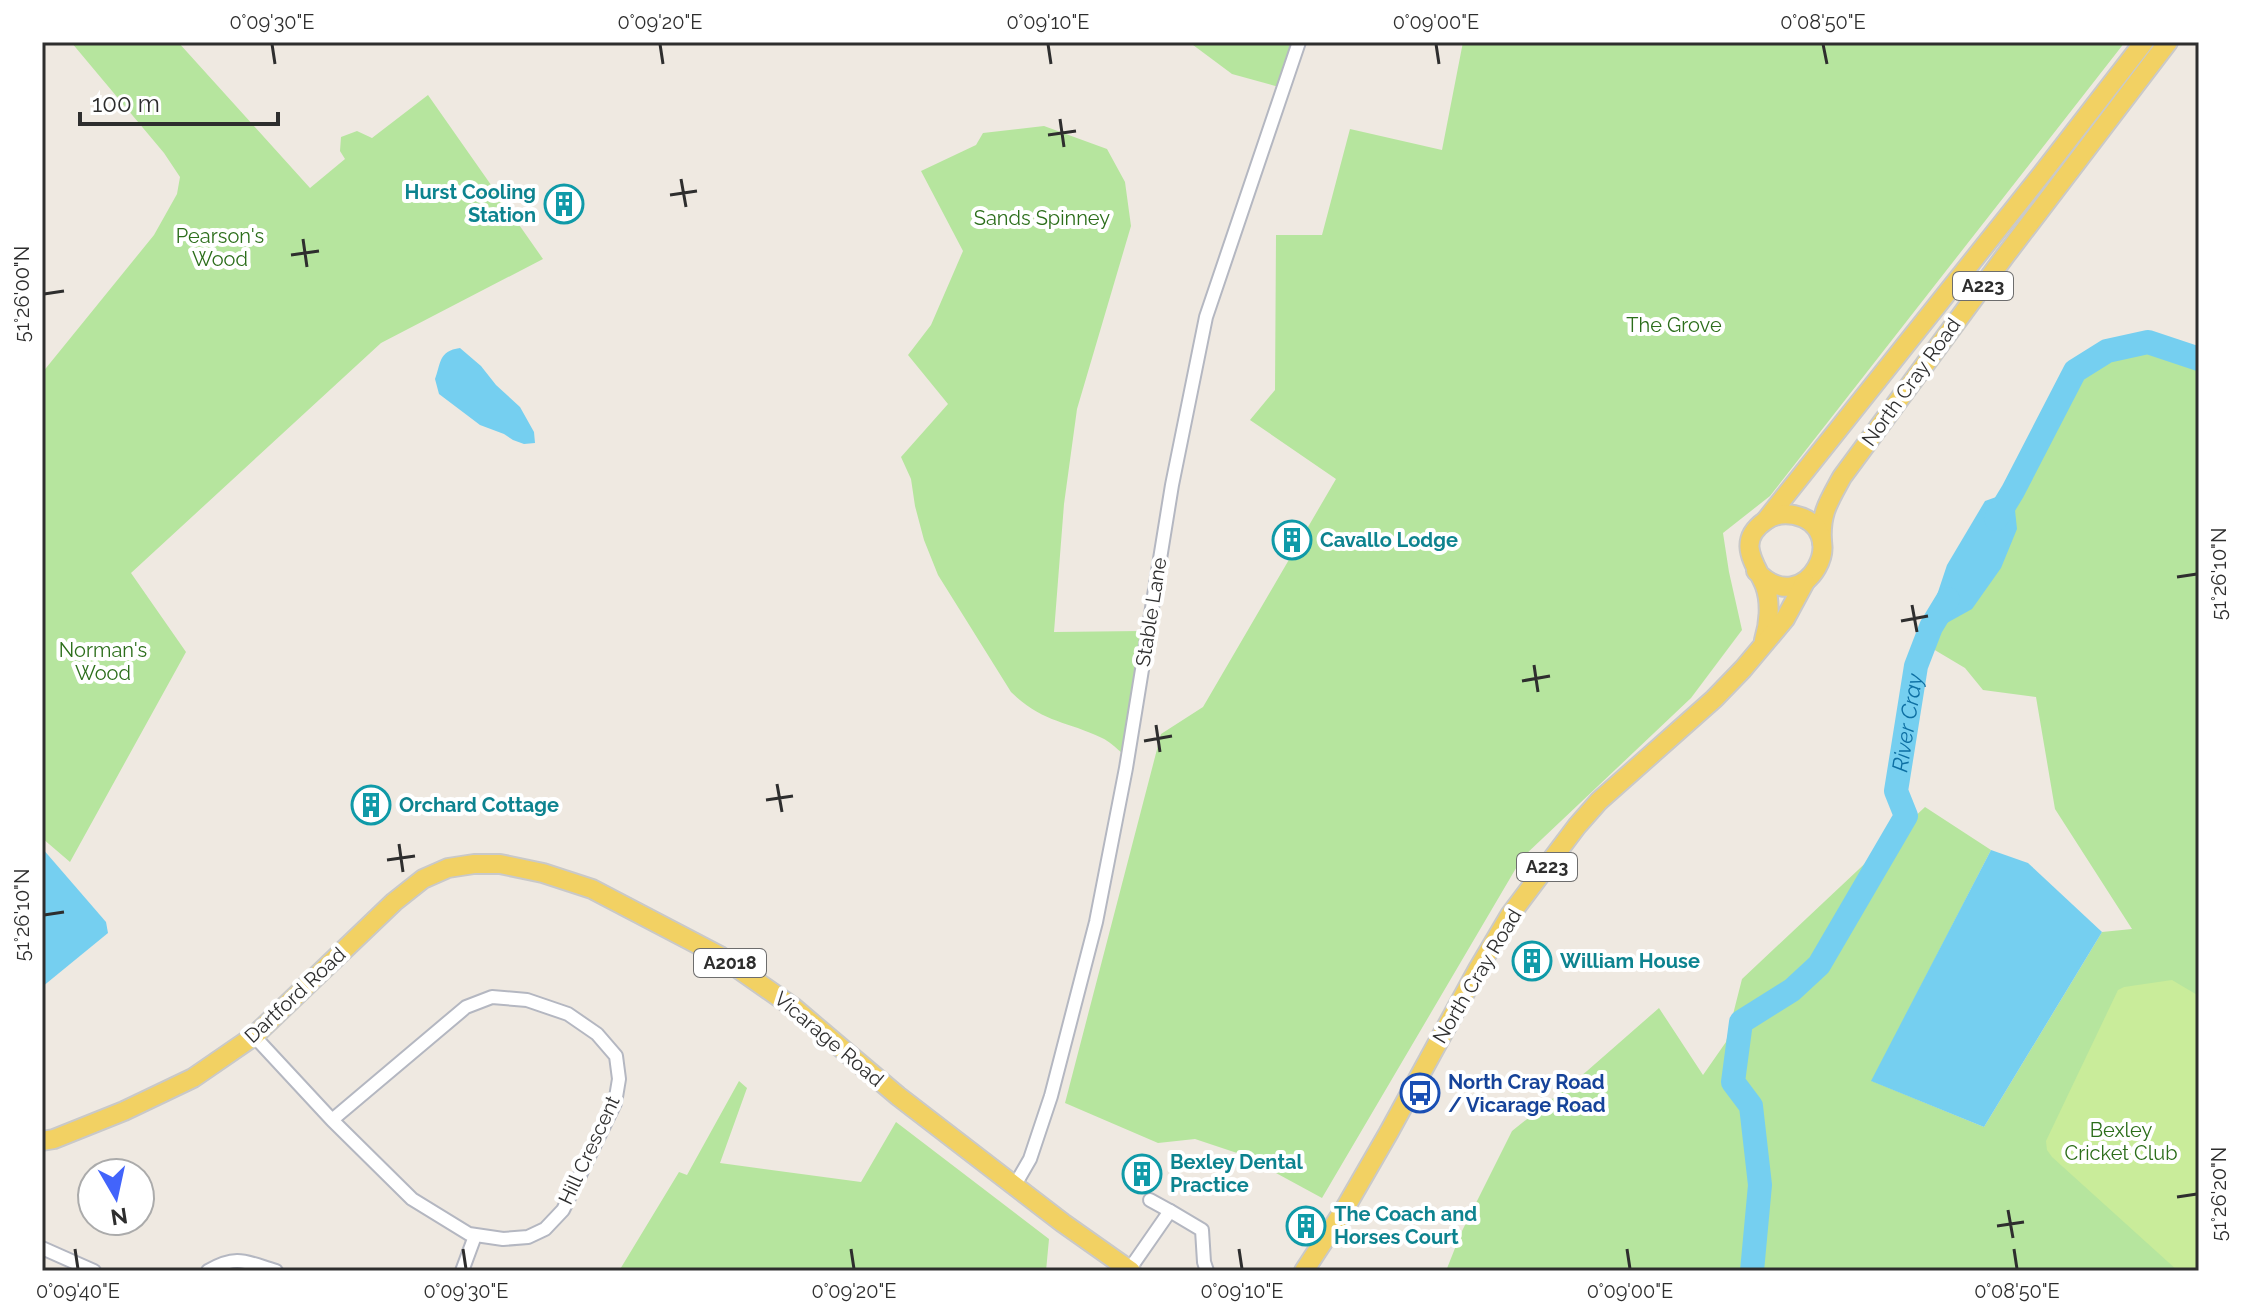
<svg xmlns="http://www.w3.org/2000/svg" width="2241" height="1313" font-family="Raleway,sans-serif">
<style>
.green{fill:#b6e59e}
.pitch{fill:#c9ec9a}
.water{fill:#75cff0}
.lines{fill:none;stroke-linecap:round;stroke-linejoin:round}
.river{stroke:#75cff0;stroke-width:24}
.street-casing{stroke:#b4b7c1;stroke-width:16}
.primary-casing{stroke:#c9c9c9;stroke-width:22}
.street{stroke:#fff;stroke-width:12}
.primary{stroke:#f2d163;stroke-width:18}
.ticks{fill:none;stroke:#2e2e2e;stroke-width:3}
.labels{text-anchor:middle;stroke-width:8;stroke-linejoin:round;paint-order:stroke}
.shield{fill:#fff;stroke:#6d6d6d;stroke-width:2}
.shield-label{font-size:18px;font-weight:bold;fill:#2e2e2e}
.culture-label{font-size:20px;font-weight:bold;fill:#0d838f;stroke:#fff;text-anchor:start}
.park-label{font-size:20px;fill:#2c6e1b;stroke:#fff}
.street-label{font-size:20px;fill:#2e2e2e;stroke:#fff}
.transit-label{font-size:20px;font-weight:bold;fill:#164399;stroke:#fff;text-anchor:start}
.water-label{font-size:22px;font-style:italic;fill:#0d6fa3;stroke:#fff}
.neatline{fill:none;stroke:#2e2e2e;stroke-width:3}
.ticks-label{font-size:20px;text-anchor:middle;fill:#2e2e2e}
</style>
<rect width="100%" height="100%" fill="#efe9e1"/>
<g class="green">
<path d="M 71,42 L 178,42 L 310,188 L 345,159 L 340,151 L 341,137 L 357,131 L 372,138 L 428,95 L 543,259 L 381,343 L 131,573 L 186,652 L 70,862 L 42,838 L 42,373 L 154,235 L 177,194 L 180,177 L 164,153 Z"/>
<path d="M 1189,42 L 1297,42 L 1279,87 L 1232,74 Z"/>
<path d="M 1463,42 L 2125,42 L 1770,496 L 1723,533 L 1729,572 L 1742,630 L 1691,698 L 1522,858 L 1322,1198 L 1243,1155 L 1195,1139 L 1158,1143 L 1065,1103 L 1161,734 L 1203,707 L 1336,479 L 1250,420 L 1275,390 L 1276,235 L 1322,235 L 1350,129 L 1442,150 Z"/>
<path d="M 1044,126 L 1107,149 L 1125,182 L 1131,226 L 1077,409 L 1064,504 L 1054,632 L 1141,631 L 1122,753 C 1116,748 1109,741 1102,738 C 1065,720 1043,723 1011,692 L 938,575 L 924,540 L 915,506 L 911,479 L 901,457 L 948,404 L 908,355 L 931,325 L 963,251 L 921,171 L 976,145 L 983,133 Z"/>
<path d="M 2148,342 L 2199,359 L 2199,1271 L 1446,1271 L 1461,1233 L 1512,1131 L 1587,1071 L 1659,1008 L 1703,1075 L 1726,1042 L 1742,979 L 1925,807 L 1991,850 L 1872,1081 L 1984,1127 L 2102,932 L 2132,929 L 2055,809 L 2036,697 L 1983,690 L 1965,668 L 1923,643 L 1931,627 L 2013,491 L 2075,371 L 2107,351 Z"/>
<path d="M 739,1081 L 747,1088 L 720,1163 L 861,1182 L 896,1122 L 1049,1239 L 1046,1271 L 619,1271 L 679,1172 L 687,1175 Z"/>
</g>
<path class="pitch" d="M 2172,980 L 2199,996 L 2199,1271 L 2178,1271 L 2052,1157 L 2047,1150 L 2046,1141 L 2118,990 L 2124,987 Z"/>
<g class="water">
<path d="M 460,348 L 481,366 L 496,385 L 520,407 L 534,432 L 535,443 L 524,444 L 513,440 L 504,434 L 480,425 L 439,394 L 435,379 C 441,364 438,351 460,348 Z"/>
<path d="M 2013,491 L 2017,529 L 2001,568 L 1972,609 L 1936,629 L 1927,625 L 1947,565 L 1985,501 Z"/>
<path d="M 42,848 L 106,922 L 108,933 L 42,987 Z"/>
<path d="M 1991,850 L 2028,863 L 2102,932 L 1984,1127 L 1871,1081 Z"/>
</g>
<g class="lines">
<g class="river">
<path d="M 1996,519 L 2013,491 L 2075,371 L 2107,351 L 2148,342 L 2199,359"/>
<path id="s1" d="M 1752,1271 L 1760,1185 L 1751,1106 L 1733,1082 L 1741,1022 L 1792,990 L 1819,965 L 1906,816 L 1896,791 L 1916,666 L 1931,627 L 1948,599"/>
</g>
<defs>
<g id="street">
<path d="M 254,1036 L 332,1120 L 466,1007 L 492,997 L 527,1000 L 568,1014 L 597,1034 L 616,1056 L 619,1079 L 615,1103 L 563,1210 L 545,1229 L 528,1237 L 503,1239 L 469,1234 L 412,1199 L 332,1120"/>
<path d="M 1015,1185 L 1030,1159 L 1051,1096 L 1096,922 L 1126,768 L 1172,485 L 1206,317 L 1299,42"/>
<path d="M 1150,1200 L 1170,1211"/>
<path d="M 42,1248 L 94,1271"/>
<path d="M 1129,1270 L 1170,1211 L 1202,1230 L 1204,1262 L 1207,1271"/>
<path d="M 208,1271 C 237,1254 246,1262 276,1271"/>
<path d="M 462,1271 L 475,1236"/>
</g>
<g id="primary">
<path d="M 1766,520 L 2041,175 L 2144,42"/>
<path d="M 1822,542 C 1820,513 1829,501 1842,477 L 2005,256 L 2168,42"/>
<path d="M 1756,571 C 1806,624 1855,528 1794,515 C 1784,513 1773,515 1765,521 C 1735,542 1756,564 1765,586 C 1771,603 1769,624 1764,640"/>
<path d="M 42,1141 L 54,1139 L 124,1111 L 193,1078 L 254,1036 L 394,902 L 423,879 L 448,868 L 474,864 L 500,864 L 543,873 L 592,889 L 720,956 L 793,1007 L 898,1096 L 1063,1223 L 1131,1271"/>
<path d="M 1304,1271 L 1344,1210 L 1389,1132 L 1478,969 L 1510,915 L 1577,826 L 1599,801 L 1714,699 L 1743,669 L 1785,619 L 1805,582"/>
</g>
</defs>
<use href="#street" class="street-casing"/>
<use href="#primary" class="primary-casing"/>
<use href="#street" class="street"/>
<use href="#primary" class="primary"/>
</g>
<path class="ticks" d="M 272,44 L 275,64M 660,44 L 663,64M 1048,44 L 1051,64M 1436,44 L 1439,64M 1823,44 L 1827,64M 1060,119 L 1064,147M 1048,135 L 1076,131M 681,179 L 686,207M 670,195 L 697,191M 303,239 L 307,267M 291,255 L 319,251M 44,294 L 64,291M 2177,577 L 2197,574M 1912,605 L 1917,632M 1901,621 L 1928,616M 1534,665 L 1538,692M 1522,681 L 1550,676M 1156,725 L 1160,752M 1144,741 L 1172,736M 777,784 L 782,812M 766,800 L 793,796M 399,844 L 403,872M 387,860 L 415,856M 44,915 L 64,912M 2177,1197 L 2197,1194M 2008,1210 L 2013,1238M 1997,1226 L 2024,1222M 75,1249 L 78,1269M 463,1249 L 466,1269M 851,1249 L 854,1269M 1239,1249 L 1242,1269M 1627,1249 L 1630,1269M 2014,1249 L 2017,1269"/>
<defs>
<symbol id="building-ring" viewBox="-11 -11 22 22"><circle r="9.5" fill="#fff" stroke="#0f9aa8" stroke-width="1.5"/><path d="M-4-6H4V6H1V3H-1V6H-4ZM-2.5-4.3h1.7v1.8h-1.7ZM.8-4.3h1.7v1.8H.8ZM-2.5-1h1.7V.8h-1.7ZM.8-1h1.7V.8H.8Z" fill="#0f9aa8"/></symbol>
<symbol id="bus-ring" viewBox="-11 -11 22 22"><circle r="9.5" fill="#fff" stroke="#1a4fb4" stroke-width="1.5"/><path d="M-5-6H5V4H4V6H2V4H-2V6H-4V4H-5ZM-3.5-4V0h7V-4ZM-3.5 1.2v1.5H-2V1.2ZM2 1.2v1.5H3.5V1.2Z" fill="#1a4fb4"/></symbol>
</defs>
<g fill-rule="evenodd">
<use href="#building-ring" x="542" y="182" width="44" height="44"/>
<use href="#building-ring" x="1270" y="518" width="44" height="44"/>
<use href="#building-ring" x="349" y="783" width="44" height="44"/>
<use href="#building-ring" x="1510" y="939" width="44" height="44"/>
<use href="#bus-ring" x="1398" y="1071" width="44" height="44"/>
<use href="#building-ring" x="1120" y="1152" width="44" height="44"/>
<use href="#building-ring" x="1284" y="1204" width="44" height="44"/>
</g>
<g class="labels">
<g class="shield">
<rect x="1953" y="272" width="60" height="28" rx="6"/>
<rect x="1517" y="853" width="60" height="28" rx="6"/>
<rect x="694" y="949" width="72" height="28" rx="6"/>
</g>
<g class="shield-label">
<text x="1983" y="292">A223</text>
<text x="1547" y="873">A223</text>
<text x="730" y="969">A2018</text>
</g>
<g class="culture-label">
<text x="536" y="199" text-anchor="end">Hurst Cooling<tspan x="536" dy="23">Station</tspan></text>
<text x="1320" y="547">Cavallo Lodge</text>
<text x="399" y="812">Orchard Cottage</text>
<text x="1560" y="968">William House</text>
<text x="1170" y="1169">Bexley Dental<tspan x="1170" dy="23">Practice</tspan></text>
<text x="1334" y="1221">The Coach and<tspan x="1334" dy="23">Horses Court</tspan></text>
</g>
<g class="park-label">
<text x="1042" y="225">Sands Spinney</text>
<text x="220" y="243">Pearson's<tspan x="220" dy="23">Wood</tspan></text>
<text x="1674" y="332">The Grove</text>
<text x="103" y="657">Norman's<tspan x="103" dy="23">Wood</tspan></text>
<text x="2121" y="1137">Bexley<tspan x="2121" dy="23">Cricket Club</tspan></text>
</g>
<g class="street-label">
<text transform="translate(1911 382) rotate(-54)" y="7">North Cray Road</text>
<text transform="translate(1151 612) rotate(-81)" y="7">Stable Lane</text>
<text transform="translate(1477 976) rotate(-59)" y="7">North Cray Road</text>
<text transform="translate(295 995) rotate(-43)" y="7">Dartford Road</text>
<text transform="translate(829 1039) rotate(40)" y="7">Vicarage Road</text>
<text transform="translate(589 1150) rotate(-65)" y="7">Hill Crescent</text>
</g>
<g class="transit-label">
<text x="1448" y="1089">North Cray Road<tspan x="1448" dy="23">/ Vicarage Road</tspan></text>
</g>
<g class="water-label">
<text dy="8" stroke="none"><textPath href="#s1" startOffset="622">River Cray</textPath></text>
</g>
</g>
<rect width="2241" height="1313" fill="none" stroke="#ffffff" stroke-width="88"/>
<g transform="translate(116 1197) rotate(171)"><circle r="38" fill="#ffffff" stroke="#ababab" stroke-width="2"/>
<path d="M0-6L14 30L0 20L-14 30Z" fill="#4264fb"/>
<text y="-12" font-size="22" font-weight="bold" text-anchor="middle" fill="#2e2e2e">N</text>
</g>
<path d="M80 112v12h198v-12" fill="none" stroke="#2e2e2e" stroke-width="4"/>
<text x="92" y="112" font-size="24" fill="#2e2e2e" stroke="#ffffff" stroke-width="6" paint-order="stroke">100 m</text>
<rect x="44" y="44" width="2153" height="1225" class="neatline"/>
<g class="ticks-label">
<text x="272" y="29">0°09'30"E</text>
<text x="660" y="29">0°09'20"E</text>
<text x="1048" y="29">0°09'10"E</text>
<text x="1436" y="29">0°09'00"E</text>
<text x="1823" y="29">0°08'50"E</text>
<text transform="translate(22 294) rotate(-90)" y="7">51°26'00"N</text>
<text transform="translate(2219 574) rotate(-90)" y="7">51°26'10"N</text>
<text transform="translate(22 915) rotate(-90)" y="7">51°26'10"N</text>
<text transform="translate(2219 1194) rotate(-90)" y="7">51°26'20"N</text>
<text x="78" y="1298">0°09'40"E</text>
<text x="466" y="1298">0°09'30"E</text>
<text x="854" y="1298">0°09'20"E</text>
<text x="1242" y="1298">0°09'10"E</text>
<text x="1630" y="1298">0°09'00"E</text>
<text x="2017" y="1298">0°08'50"E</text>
</g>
</svg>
